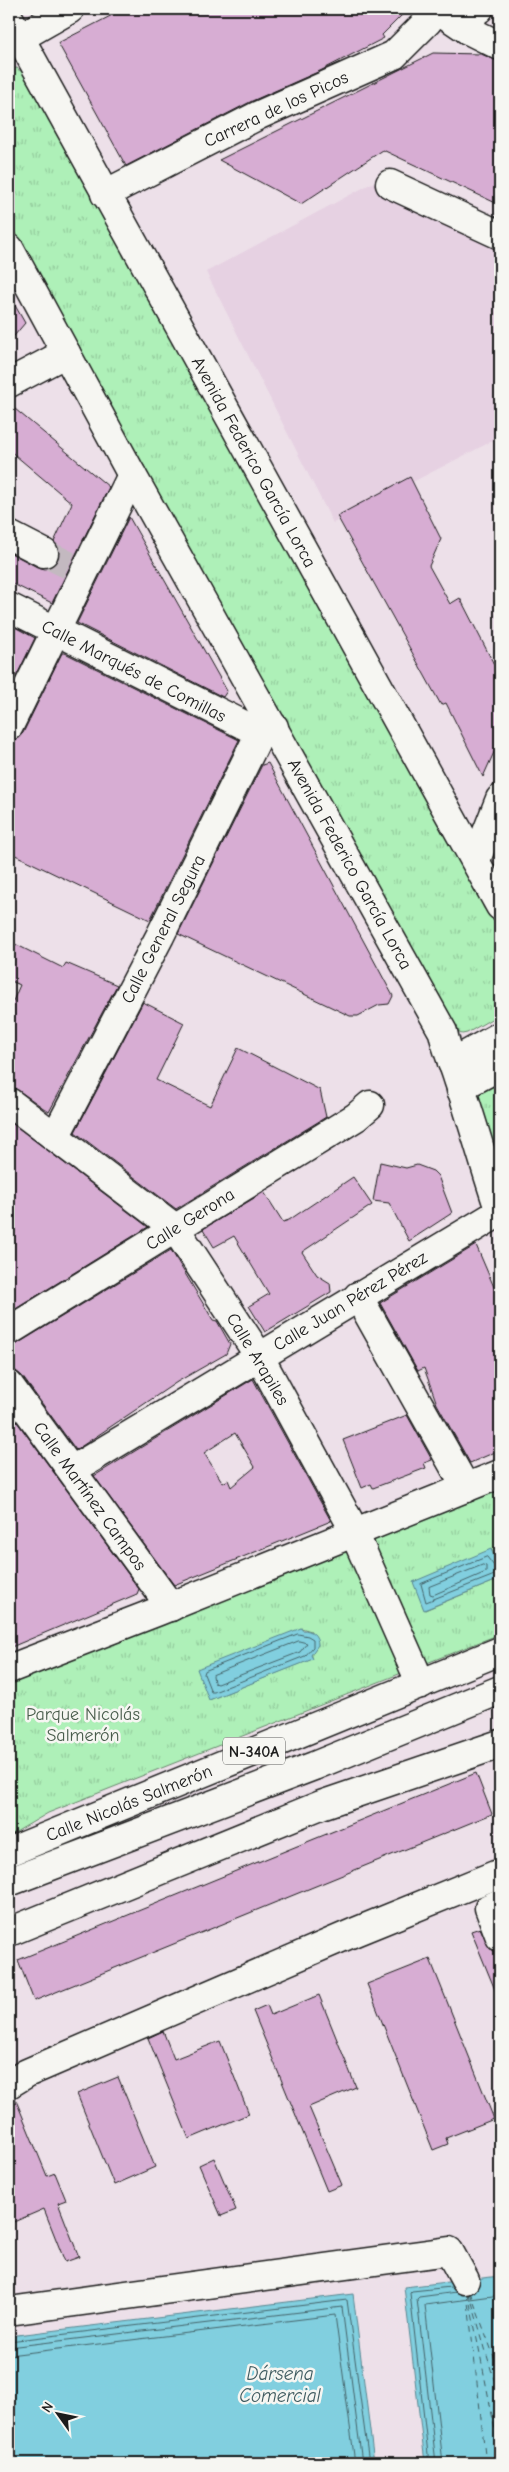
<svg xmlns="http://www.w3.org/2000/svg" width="509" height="2472" font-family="'Comic Neue',sans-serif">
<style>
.built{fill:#e6d1e2}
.grass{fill:url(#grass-tufts);stroke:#65866a;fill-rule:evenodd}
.water{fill:#81cfdf;stroke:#598791}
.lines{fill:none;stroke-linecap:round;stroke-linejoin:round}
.shore{stroke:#44646a;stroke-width:1}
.ferry{stroke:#3f5b60;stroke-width:1;stroke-dasharray:6 5;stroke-linecap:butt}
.building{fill:#d7add3;stroke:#1c1c1c;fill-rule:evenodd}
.minor-tunnel{stroke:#c3b9c0;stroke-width:28;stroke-dasharray:28 14;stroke-linecap:butt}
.minor-casing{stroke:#1c1c1c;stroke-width:31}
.major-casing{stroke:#1c1c1c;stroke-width:31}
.highway-casing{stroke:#1c1c1c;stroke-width:31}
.minor{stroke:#f6f6f2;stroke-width:28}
.major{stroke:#f6f6f2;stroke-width:28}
.highway{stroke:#f6f6f2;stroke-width:28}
.labels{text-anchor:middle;stroke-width:5;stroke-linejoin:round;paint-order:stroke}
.shield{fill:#f6f6f2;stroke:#5d5d5c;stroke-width:1}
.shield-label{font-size:16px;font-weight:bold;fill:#1c1c1c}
.street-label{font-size:18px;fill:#1c1c1c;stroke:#f6f6f2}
.park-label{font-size:18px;fill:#485c4b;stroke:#f6f6f2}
.water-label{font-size:19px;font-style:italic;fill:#3f5b60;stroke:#f6f6f2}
</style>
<defs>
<pattern id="grass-tufts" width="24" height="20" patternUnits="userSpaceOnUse" patternTransform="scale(1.25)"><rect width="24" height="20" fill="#aef0b8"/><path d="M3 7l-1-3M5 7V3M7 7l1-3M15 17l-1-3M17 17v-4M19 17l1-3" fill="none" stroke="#95cd9e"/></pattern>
</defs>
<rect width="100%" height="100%" fill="#ede0e9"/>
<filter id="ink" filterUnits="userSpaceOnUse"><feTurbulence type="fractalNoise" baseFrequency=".02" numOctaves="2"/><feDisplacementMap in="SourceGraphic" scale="10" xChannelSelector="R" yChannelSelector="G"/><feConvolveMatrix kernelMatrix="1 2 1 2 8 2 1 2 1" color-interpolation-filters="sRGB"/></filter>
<g filter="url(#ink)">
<path class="built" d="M 374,182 L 459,232 L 500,250 L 500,437 L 333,523 L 206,272 Z"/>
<g class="grass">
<path d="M 17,68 L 22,72 L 500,933 L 500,1014 L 467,1033 L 462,1034 L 451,1029 L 9,222 L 9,69 Z"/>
<path d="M 500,1079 L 500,1173 L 481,1112 L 478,1092 Z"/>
<path d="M 500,1481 L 500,1571 L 492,1550 L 425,1610 L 500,1579 L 500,1634 L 48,1813 L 9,1836 L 9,1679 ZM 301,1628 L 311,1631 L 312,1659 L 209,1700 Z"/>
</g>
<g class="water">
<path d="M 491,1549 L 500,1571 L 500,1579 L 424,1610 L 413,1582 Z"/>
<path d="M 301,1628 L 302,1630 C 312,1630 318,1635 318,1645 L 311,1655 L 313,1659 L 209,1700 L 197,1669 Z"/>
<path d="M 500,2276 L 500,2463 L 425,2463 L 404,2287 Z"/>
<path d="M 353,2294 L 374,2463 L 9,2463 L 9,2336 Z"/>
</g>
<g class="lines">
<g class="shore">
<path d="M 487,1557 L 498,1571 L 497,1574 L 426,1602 L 421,1584 Z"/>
<path d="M 483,1565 L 486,1566 L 486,1572 L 433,1595 L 430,1594 L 429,1587 Z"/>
<path d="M 298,1634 L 308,1636 L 313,1639 L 313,1647 L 305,1656 L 214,1692 L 211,1692 L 204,1674 L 205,1671 Z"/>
<path d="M 299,1641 L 307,1643 L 300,1652 L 217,1684 L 214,1683 L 213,1675 Z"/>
<path d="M 9,2341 L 347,2300 L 369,2463"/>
<path d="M 9,2347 L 342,2307 L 362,2463"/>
<path d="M 9,2355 L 335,2315 L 355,2463"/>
<path d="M 429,2463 L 410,2293 L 412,2291 L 451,2287"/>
<path d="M 436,2463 L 417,2299 L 419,2297 L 457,2292"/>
<path d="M 443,2463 L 425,2305 L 500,2295"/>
</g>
<g class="ferry">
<path d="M 469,2292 L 500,2401"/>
<path d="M 470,2292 L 500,2373"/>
<path d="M 467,2293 L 486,2463"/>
<path d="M 468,2293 L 500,2455"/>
</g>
</g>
<g class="building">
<path d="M 124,9 L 408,9 L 382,35 L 384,38 L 320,71 L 252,101 L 126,166 L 58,43 Z"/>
<path d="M 433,53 L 481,54 L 500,62 L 500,205 L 383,150 L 301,204 L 219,160 Z"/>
<path d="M 9,295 L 25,323 L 9,342 Z"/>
<path d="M 9,404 L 109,487 L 52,603 L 9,582 L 9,552 L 37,567 L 45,569 L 53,566 L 58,560 L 60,553 L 54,542 L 72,503 L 9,450 Z"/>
<path d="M 410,477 L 441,539 L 429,566 L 450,604 L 460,598 L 500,676 L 500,739 L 483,777 L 446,703 L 441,705 L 337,516 Z"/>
<path d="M 129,517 L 227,691 L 223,697 L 77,623 Z"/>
<path d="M 9,624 L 35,638 L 9,691 Z"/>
<path d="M 62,653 L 65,653 L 239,740 L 150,920 L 9,852 L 9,741 L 17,739 L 23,733 Z"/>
<path d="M 268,763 L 393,996 L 389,1004 L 379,1005 L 358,1016 L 350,1016 L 178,934 L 262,765 Z"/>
<path d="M 9,941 L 63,968 L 66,963 L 117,985 L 49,1112 L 18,1090 L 9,1087 L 9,1010 L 20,985 L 9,980 Z"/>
<path d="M 143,1002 L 184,1023 L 156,1080 L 210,1106 L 238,1048 L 320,1090 L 326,1117 L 176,1209 L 75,1132 Z"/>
<path d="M 9,1121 L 148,1227 L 9,1313 Z"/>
<path d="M 380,1162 L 406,1168 L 417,1165 L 433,1171 L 438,1176 L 452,1213 L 409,1241 L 389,1203 L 373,1201 Z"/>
<path d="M 353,1177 L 372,1205 L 302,1252 L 317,1275 L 330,1283 L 331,1292 L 265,1332 L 249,1306 L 269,1294 L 234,1236 L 214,1247 L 203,1229 L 264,1192 L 283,1222 L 289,1220 Z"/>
<path d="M 476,1245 L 500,1301 L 500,1450 L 470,1463 L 437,1404 L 424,1368 L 418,1371 L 380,1303 Z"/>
<path d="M 171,1250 L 213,1320 L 217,1321 L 230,1344 L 226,1354 L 177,1382 L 76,1450 L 22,1376 L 16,1371 L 9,1370 L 9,1347 L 17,1344 Z"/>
<path d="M 253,1379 L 331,1521 L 174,1585 L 94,1476 ZM 235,1433 L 255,1467 L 231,1487 L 228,1480 L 223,1483 L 204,1453 Z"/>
<path d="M 9,1411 L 139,1589 L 137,1594 L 9,1648 Z"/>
<path d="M 407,1415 L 432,1460 L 424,1463 L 426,1468 L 373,1488 L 371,1484 L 362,1488 L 343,1440 Z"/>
<path d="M 476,1773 L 492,1814 L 34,2001 L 18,1960 Z"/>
<path d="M 480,1928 L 490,1949 L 500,1952 L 500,2002 L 471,1931 Z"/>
<path d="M 430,1959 L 494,2119 L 446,2138 L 448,2144 L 433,2150 L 367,1984 Z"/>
<path d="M 319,1995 L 356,2087 L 309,2107 L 342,2185 L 327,2191 L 253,2011 L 267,2005 L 271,2015 Z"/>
<path d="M 163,2031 L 174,2059 L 220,2041 L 249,2114 L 189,2139 L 148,2038 Z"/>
<path d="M 118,2077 L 155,2167 L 114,2185 L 77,2094 Z"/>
<path d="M 15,2098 L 47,2176 L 55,2173 L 66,2200 L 58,2203 L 79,2257 L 65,2262 L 44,2209 L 9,2224 L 9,2100 Z"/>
<path d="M 214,2158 L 236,2210 L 221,2216 L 199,2165 Z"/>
</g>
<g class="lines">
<path class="minor-tunnel" d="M 44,553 L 83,572"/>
<defs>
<g id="minor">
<path d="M 437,9 L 468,30 L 500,46"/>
<path d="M 468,30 L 474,12 L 479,9"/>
<path d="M 9,44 L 70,9"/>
<path d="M 390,184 L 500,235"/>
<path d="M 105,194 L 259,115 L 394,55 L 428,21 L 435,9"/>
<path d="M 9,383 L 66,353"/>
<path d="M 9,535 L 44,553"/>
<path d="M 9,607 L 260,733"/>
<path d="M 9,726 L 132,475"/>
<path d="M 476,860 L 500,799"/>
<path d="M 461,1090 L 470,1082 L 500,1066"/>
<path d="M 9,1102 L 175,1228 L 259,1356 L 348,1519 L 421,1684"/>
<path d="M 55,1137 L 160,936 L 260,733 L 274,727"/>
<path d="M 358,1296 L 466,1488"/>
<path d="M 9,1331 L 356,1117 L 370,1105"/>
<path d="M 9,1385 L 171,1607"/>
<path d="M 72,1470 L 500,1212"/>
<path d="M 500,1903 L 489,1908 L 500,1937"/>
<path d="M 9,1932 L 321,1805 L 500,1744"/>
<path d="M 9,2084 L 27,2073 L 355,1932 L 500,1873"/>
<path d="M 9,2311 L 449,2251 L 465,2280"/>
</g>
<g id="major">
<path d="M 9,18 L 500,906"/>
<path d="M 9,248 L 132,475 L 443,1032 C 446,1049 453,1062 458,1079 C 473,1123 485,1168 500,1212"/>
<path d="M 452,1063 L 500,1036"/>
<path d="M 9,1669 L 159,1611 L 500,1474"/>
</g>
<g id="highway">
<path d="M 9,1852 L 500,1651"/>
<path d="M 9,1882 L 314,1766 L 500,1690"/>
</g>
</defs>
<use href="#minor" class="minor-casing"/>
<use href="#major" class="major-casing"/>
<use href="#highway" class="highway-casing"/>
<use href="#minor" class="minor"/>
<use href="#major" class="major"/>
<use href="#highway" class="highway"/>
</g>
</g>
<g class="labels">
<rect class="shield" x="223" y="1737.5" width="62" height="27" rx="4"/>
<g class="shield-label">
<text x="254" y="1757">N-340A</text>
</g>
<g class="street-label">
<text transform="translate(276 109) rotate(-25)" y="6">Carrera de los Picos</text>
<text transform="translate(254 462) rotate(61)" y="6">Avenida Federico García Lorca</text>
<text transform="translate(134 671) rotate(27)" y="6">Calle Marqués de Comillas</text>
<text transform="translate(350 864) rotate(61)" y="6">Avenida Federico García Lorca</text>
<text transform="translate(163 929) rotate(-63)" y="6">Calle General Segura</text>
<text transform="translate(190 1219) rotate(-32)" y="6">Calle Gerona</text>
<text transform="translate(350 1301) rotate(-31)" y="6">Calle Juan Pérez Pérez</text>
<text transform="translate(258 1359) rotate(59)" y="6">Calle Arapiles</text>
<text transform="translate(90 1496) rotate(54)" y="6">Calle Martínez Campos</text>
<text transform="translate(129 1803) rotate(-22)" y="6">Calle Nicolás Salmerón</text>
</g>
<g class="park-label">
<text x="83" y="1720">Parque Nicolás<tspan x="83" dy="21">Salmerón</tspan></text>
</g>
<g class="water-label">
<text x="280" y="2380">Dársena<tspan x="280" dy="22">Comercial</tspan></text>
</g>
</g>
<rect width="509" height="2472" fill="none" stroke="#f6f6f2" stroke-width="30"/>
<rect x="15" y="15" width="479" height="2442" fill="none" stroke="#1c1c1c" stroke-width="2" filter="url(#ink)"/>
<g transform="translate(58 2414) rotate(303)" stroke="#f6f6f2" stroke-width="4" paint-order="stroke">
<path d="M0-4L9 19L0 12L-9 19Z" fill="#1c1c1c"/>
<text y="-8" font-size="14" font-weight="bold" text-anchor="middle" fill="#1c1c1c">N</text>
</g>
</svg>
